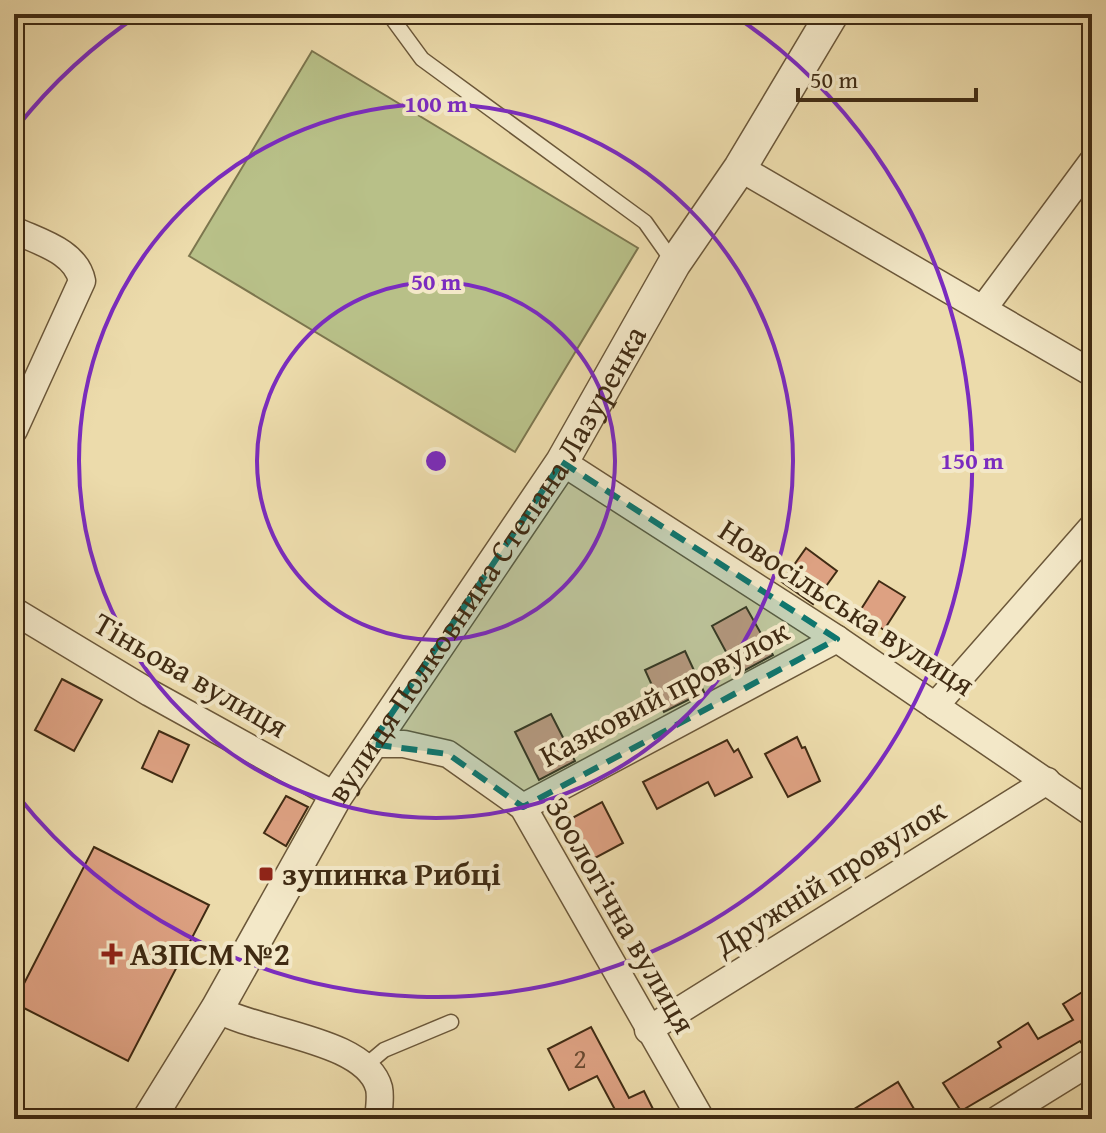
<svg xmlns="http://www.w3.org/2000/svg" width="1106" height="1133" font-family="'Gentium Book Plus',serif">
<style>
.green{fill:#b8c088;stroke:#7c764e;stroke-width:2}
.building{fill:#dda182;stroke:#402b13;stroke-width:2}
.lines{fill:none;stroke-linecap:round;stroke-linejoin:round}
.service-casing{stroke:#6b5739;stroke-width:17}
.minor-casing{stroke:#6b5739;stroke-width:29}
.tertiary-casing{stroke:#6b5739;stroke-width:35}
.service{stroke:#f3e8c8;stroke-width:14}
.minor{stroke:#f3e8c8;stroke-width:26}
.tertiary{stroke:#f3e8c8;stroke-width:32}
.marked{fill:#0f766e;fill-opacity:0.2;stroke:#0f766e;stroke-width:6;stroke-dasharray:16 10;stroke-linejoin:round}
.ring{fill:none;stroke:#7b2cbf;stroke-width:4}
.poi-dot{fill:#8f2418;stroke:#f3e8c8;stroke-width:3}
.labels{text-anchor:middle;stroke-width:8;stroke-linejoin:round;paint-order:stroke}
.number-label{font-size:28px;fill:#67482f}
.street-label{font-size:32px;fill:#402b13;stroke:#f3e8c8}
.poi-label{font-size:32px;font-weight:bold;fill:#402b13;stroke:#f3e8c8;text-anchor:start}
.centre{fill:#7b2cbf;stroke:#f3e8c8;stroke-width:4}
.ring-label{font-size:24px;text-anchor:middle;font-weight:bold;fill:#7b2cbf;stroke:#f3e8c8;stroke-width:8;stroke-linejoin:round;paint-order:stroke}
</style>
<rect width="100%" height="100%" fill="#ecdbab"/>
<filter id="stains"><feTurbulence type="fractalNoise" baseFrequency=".0025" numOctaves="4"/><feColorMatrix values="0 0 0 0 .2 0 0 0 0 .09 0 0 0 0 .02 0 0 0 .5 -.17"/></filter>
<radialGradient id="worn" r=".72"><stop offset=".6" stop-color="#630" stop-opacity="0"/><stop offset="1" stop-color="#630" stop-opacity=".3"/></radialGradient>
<path class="green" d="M 312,51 L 638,248 L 515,452 L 189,256 Z"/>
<g class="building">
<path d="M 806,548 L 837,571 L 813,604 L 782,582 Z"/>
<path d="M 879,581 L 905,597 L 884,630 L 858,614 Z"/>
<path d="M 746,607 L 773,655 L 738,674 L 712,626 Z"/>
<path d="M 685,651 L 704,692 L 664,712 L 645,670 Z"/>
<path d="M 62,679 L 102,700 L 74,751 L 35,730 Z"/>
<path d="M 551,714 L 575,761 L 539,780 L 515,732 Z"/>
<path d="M 159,731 L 189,745 L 172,782 L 142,768 Z"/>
<path d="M 797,737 L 802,748 L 805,747 L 820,781 L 788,797 L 765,754 Z"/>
<path d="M 727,740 L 734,752 L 738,749 L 752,777 L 715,796 L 708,782 L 657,809 L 643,782 Z"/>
<path d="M 286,796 L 308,807 L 286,846 L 264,833 Z"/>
<path d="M 602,802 L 623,843 L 582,865 L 561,824 Z"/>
<path d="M 94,847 L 209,905 L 128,1061 L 14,1003 Z"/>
<path d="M 1092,986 L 1092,1045 L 1084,1047 L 1080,1041 L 961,1111 L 943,1083 L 1001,1047 L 998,1042 L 1028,1023 L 1038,1039 L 1073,1020 L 1063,1004 Z"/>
<path d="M 591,1027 L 629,1098 L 644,1091 L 658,1119 L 620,1119 L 597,1076 L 569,1090 L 548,1049 Z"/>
<path d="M 898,1082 L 920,1119 L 838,1119 Z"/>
</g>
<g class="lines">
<defs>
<g id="service">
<path d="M 389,14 L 422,59 L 645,222 L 674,263"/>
<path d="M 365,1066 L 384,1050 L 451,1022"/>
</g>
<g id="minor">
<path d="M 740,168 L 1092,373"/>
<path d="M 14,230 C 39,242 76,251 82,281 L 14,430"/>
<path d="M 983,309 L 1092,162"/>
<path d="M 562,462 L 837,639 L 1092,813"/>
<path d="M 14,611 L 150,693 L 336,796"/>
<path d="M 935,706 L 1092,527"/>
<path d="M 371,744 L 404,744 L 448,754 L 523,807 L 701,1119"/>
<path d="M 523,807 L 837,639"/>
<path d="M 217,1009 C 258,1033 366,1039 379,1088 C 381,1097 379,1110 378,1119"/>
<path d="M 648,1030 L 1047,781"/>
<path d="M 998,1119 L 1092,1061"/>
</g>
<g id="tertiary">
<path id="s1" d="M 149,1119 L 217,1009 L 336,796 L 562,462 L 674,264 L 740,168 L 832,14"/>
</g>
</defs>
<use href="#service" class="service-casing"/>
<use href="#minor" class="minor-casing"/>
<use href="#tertiary" class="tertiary-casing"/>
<use href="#service" class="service"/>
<use href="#minor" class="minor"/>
<use href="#tertiary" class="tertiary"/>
</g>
<path class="marked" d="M 562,462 L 837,639 L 523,807 L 448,754 L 371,744 Z"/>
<g class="ring">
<circle cx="436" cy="461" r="179"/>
<circle cx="436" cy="461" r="357"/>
<path d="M17 127A536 536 0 0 1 140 14M732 14A536 536 0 1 1 17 795"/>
</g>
<g class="poi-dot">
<rect x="258" y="866" width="16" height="16" rx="4"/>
<path d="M108 942h8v8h8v8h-8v8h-8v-8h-8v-8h8z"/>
</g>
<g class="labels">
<g class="number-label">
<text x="580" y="1068">2</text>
</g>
<g class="street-label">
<text dy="11" stroke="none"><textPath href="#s1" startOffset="650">вулиця Полковника Степана Лазуренка</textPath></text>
<text transform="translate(847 607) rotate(33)" y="11">Новосільська вулиця</text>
<text transform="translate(191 675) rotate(30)" y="11">Тіньова вулиця</text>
<text transform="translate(664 693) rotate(-28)" y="11">Казковий провулок</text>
<text transform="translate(830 877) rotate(-32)" y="11">Дружній провулок</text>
<text transform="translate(621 915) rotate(60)" y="11">Зоологічна вулиця</text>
</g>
<g class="poi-label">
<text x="282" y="885">зупинка Рибці</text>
<text x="130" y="965">АЗПСМ №2</text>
</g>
</g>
<circle cx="436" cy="461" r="12" class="centre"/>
<g class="ring-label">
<text x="436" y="112">100 m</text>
<text x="436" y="290">50 m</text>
<text x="972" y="469">150 m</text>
</g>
<rect width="1106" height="1133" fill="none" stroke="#ecdbab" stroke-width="48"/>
<rect x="16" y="16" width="1074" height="1101" fill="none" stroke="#402b13" stroke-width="4"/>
<rect x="24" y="24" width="1058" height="1085" fill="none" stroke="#402b13" stroke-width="2"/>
<path d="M798 88v12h178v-12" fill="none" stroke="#402b13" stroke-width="4"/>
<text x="810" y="88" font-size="24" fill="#402b13" stroke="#f3e8c8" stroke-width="6" paint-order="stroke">50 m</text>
<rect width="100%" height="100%" filter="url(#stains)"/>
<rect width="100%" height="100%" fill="url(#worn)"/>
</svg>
